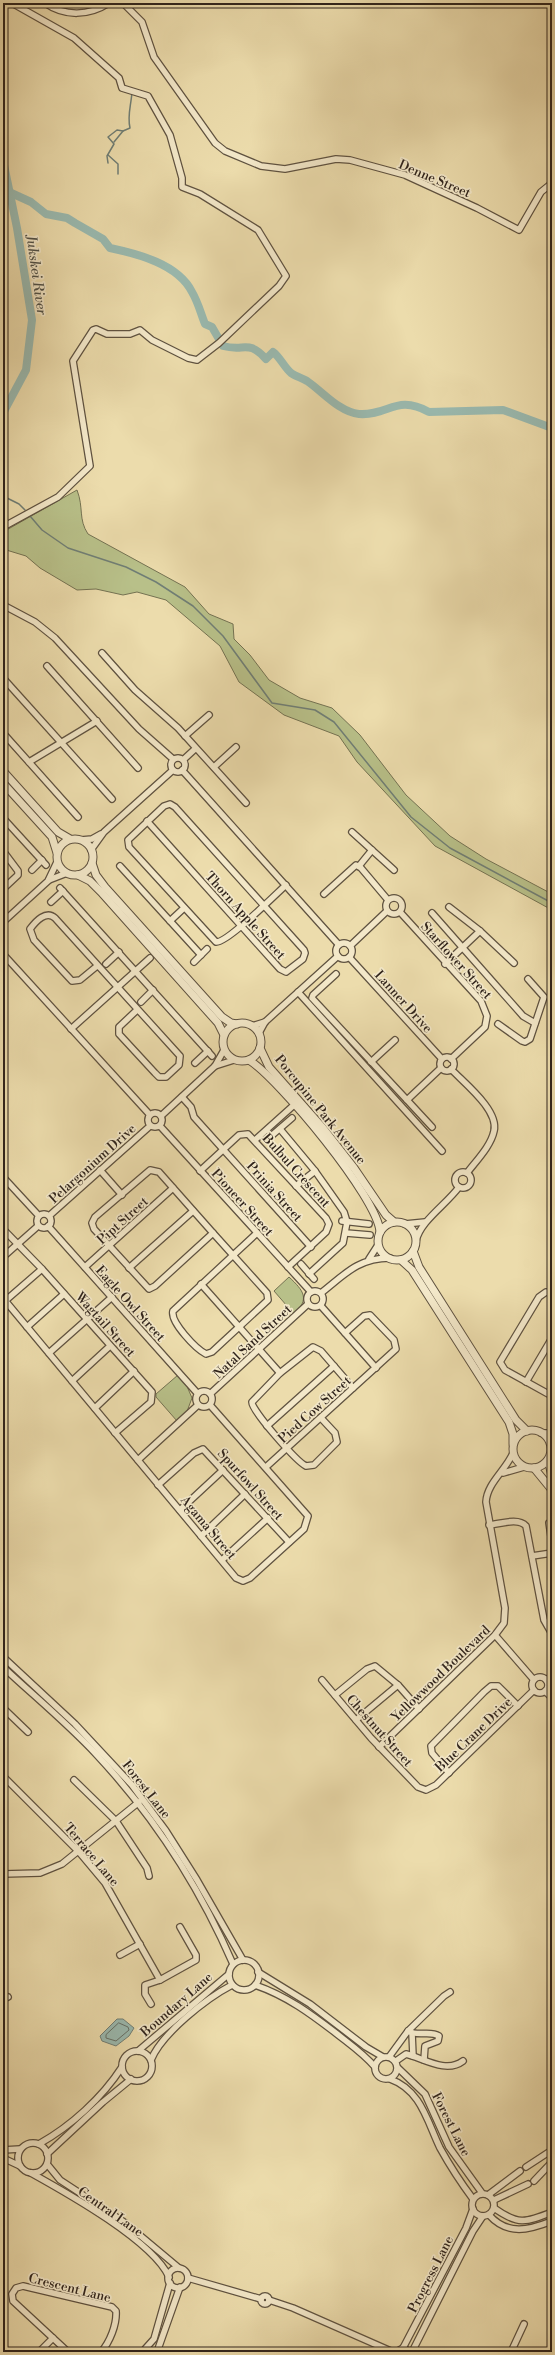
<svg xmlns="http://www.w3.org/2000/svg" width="555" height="2355" font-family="'Libre Bodoni',serif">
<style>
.green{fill:#b8c089;stroke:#747252}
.water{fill:#9abab0;stroke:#707e75}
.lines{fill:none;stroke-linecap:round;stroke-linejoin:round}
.shore{stroke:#656f66;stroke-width:1}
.stream{stroke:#707e75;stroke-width:1.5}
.river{stroke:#9abab0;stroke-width:8}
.minor-casing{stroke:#5f5240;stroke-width:8}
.tertiary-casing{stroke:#5f5240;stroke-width:9}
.minor{stroke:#f3e8c9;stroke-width:5.5}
.tertiary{stroke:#f3e8c9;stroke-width:7}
.labels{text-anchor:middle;stroke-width:3.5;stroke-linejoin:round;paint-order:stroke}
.street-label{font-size:13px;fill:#30241c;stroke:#f3e8c9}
.water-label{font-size:14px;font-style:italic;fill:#505148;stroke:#f3e8c9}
</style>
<rect width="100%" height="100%" fill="#ecdcac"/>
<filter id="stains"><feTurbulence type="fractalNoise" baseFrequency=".005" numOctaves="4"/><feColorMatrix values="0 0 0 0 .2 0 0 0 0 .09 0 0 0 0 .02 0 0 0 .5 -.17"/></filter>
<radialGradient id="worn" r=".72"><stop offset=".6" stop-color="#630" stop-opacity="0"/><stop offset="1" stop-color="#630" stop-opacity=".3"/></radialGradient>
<g class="green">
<path d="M 77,490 C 84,508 78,519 88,534 L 185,587 L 209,614 L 233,624 L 234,639 L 250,655 L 269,680 L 300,698 L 332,708 L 360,735 L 406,795 L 450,836 L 486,859 L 552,894 L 552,910 L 435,846 L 357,762 L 339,736 L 284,715 L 239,682 L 220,646 L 166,600 L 137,592 L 123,595 L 96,589 L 77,590 L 40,568 L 26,556 L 3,549 L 3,532 Z"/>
<path d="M 289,1277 C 304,1291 310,1299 294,1314 L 274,1291 Z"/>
<path d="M 178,1375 L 186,1384 L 192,1398 L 186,1414 L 177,1421 L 156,1397 L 156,1394 Z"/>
</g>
<path class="water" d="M 117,2019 L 123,2019 L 134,2028 L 129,2036 L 116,2046 L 102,2041 L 100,2036 Z"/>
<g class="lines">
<path class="shore" d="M 119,2023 L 128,2027 L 129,2030 L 116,2041 L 106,2038 L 106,2035 Z"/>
<g class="stream">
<path d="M 114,142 L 123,131"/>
<path d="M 108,155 L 118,164 L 118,174"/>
<path d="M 108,163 L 107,156 L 114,144 L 108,137 L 117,130 L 123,131 L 130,128 C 127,116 131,106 132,92"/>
<path d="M 3,496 L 19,504 L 25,510"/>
<path d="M 30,516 L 42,530 L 68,548 L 126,567 L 156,582 L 193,606 L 223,636 L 272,703 L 315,710 L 334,722 L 411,817 L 450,848 L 552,903"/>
</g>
<g class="river">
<path d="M 3,160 L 17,228 L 32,320 L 26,370 L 3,413"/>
<path d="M 9,192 L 31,202 L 46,214 L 67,218 L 75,223 L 103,239 L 110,248 C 138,254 178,264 192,292 C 198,302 201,314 205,324 L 212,327 L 223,346 C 245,352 248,339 266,359 L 273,352 C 280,357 284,367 291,373 C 295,376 302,378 307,381 C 322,391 339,412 359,414 C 389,416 396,394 429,412 L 503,410 L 552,428"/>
</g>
<defs>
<g id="minor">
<path d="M 45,3 C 65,17 89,16 109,3"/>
<path d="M 123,3 L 142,22 L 154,57 L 215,143 L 225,151 L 261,166 L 285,169 L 336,159 L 350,160 L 405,175 L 477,208 L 519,230 L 541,192 L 552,183"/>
<path d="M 3,527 L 58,497 L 90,466 L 73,361 L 93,330 L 96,329 L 107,334 L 130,334 L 140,330 L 152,340 L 188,358 L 197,360 L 219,343 L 279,286 L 286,276 L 258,230 L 200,194 L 182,187 L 182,178 L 170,135 L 148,96 L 122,88 L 119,78 L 74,38 L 12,3"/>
<path d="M 3,605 L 35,622 L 55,638 L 139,729 L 173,759"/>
<path d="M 102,653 L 135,690 L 178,728 L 246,803"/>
<path d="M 47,666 L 138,768"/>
<path d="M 3,678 L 112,799"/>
<path d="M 3,733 L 78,817"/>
<path d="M 185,736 L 209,715"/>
<circle cx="178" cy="765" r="7"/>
<path d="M 183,760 L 195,749"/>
<path d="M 29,762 L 97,721"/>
<path d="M 214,767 L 236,747"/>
<path d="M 182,770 L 339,945"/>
<path d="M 3,818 L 46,865"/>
<path d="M 147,821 L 280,969 L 286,972 L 303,959 L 305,953 L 304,950 L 175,807 L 170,804 L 164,806 L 128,840 L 129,847 L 216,942 C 227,943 275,895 286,885"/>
<path d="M 352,832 L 394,870"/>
<path d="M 81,840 L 92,839 L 101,834"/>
<path d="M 91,850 L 104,832 L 173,770"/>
<path d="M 3,851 L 18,871 L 18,875 L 3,889"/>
<path d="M 120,866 L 201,955"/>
<path d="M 359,866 L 372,850"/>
<path d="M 32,870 L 42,860"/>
<path d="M 49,880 L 67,873"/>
<path d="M 60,888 L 212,1056"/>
<path d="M 324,894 L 356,865 L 361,868 L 388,900"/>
<circle cx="394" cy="906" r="8"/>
<path d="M 51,902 L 63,891"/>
<path d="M 449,907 L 480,931 L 514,963"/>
<path d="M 400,912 L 481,1001 L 487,1016 L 485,1027 L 451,1059"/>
<path d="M 432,913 L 523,1016 L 535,1023"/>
<path d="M 170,921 L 184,908"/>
<path d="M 3,922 L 48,881 L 57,862"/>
<circle cx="344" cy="951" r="8"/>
<path d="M 350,946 L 387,911"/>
<path d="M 3,954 L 150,1115"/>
<path d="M 349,957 L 442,1059"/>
<path d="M 194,962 L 207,949"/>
<path d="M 106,964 L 119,952"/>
<path d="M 445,964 L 480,931"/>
<path d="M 97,966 L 80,980 L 72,981 L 34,940 L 30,929 C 36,921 46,910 55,918 L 180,1056 L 179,1065 L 166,1077 L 159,1077 L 155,1073 L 119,1034 L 119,1027 L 137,1010"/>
<path d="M 336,974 L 313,995 L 312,998 L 407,1100"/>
<path d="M 298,992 L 442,1151"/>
<path d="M 141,1002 L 153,990"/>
<path d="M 498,1024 L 522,1041 L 525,1042 L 530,1039 L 544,997 L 528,979"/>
<path d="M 252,1026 L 265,1022"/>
<path d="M 71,1029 L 150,958"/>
<path d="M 259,1033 L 265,1022 L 338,956"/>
<circle cx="447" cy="1064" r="7"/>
<path d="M 371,1062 L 395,1040"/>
<path d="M 195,1063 L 208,1051"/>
<path d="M 215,1066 L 234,1060"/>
<path d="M 451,1069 C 464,1083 499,1110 494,1131 C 491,1146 476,1161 467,1173"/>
<path d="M 182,1097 L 191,1107 L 194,1117 L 311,1247"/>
<circle cx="155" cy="1120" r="7"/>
<path d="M 161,1116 L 215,1066 L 224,1050"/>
<path d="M 160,1126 L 311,1292"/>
<path d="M 432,1127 L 407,1100 L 441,1068"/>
<path d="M 280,1129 L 315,1171 L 344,1212 L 347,1222 L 343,1243 L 309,1274"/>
<path d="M 270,1137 L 292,1118"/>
<path d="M 255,1140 L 294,1105"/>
<path d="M 100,1170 L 122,1195"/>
<path d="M 150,1170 L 159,1172 L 213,1233 L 155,1286 L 149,1289 L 94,1229 L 92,1223 L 95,1217 Z"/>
<path d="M 200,1171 L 239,1135 L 248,1134 L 326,1218 L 329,1224 L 326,1232 L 288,1267"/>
<circle cx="463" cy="1180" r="8"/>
<path d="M 3,1177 L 39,1216"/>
<path d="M 296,1186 L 315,1171"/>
<circle cx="44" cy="1221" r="7"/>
<path d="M 49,1216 L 150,1126"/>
<path d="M 342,1221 L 369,1224"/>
<path d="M 405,1224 L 425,1222"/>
<path d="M 48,1226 L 198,1394"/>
<path d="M 3,1229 L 42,1269 L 152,1392 L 151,1402 L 115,1433"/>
<path d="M 213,1233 L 267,1293 L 268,1300 L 212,1352 L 206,1354 C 196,1349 170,1322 173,1311 L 257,1233"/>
<path d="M 346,1233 L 370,1235"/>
<path d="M 416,1241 C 420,1221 447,1204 459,1187"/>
<path d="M 3,1257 L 38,1226"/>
<path d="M 369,1259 L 378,1245"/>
<path d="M 301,1264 L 314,1279"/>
<path d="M 85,1267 L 173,1188"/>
<path d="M 129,1268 L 193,1211"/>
<path d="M 201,1284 L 280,1373"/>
<circle cx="315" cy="1299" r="8"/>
<path d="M 321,1293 C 344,1275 358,1258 390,1258"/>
<path d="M 552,1294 L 546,1292 L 539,1297 L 500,1362 L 505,1370 L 552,1396"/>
<path d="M 3,1298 L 236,1578 L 243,1581 L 250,1578 L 304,1529 L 308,1516 L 210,1405"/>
<path d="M 5,1301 L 42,1269"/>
<path d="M 321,1306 L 376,1368"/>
<path d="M 27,1327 L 64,1294"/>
<path d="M 49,1353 L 112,1297"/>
<path d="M 72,1381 L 110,1346"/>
<path d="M 526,1382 L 552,1338"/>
<circle cx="204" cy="1399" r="8"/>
<path d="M 210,1394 L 308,1304"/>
<path d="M 95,1408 L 134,1371"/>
<path d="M 321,1418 L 335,1433 L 337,1442 L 314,1465 L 306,1466 C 297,1462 251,1410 252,1402 L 280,1373 L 313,1347 L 321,1351 L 353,1388"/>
<path d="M 267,1426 L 334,1366"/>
<path d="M 541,1433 L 552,1433"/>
<path d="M 551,1448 L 552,1444"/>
<path d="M 138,1460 L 198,1405"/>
<path d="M 266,1467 L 396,1349 L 394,1340 L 370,1315 L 364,1316 L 345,1333"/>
<path d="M 503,1473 L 524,1467"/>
<path d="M 158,1485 L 194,1453 L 203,1449 L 289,1542"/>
<path d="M 180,1510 L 223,1470"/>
<path d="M 549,1523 L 552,1543"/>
<path d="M 489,1525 C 500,1524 518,1517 526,1526 L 544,1620 L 552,1634"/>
<path d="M 201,1536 L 245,1494"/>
<path d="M 532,1556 L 552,1553"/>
<path d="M 222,1560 L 268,1518"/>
<path d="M 495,1635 L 534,1680"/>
<path d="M 3,1657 L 75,1724 L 132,1785 L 166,1831 L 197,1880 L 243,1960"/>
<path d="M 3,1667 C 34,1696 67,1723 96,1754 C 153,1815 200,1888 233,1964"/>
<circle cx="540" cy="1685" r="8"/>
<path d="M 322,1680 L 371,1738 L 418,1787 L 426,1790 L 436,1785 L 534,1690"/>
<path d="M 546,1680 L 552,1676"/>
<path d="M 545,1691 L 552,1698"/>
<path d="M 335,1695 L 367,1669 L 375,1666 L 398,1685 L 419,1709"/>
<path d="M 3,1708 L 28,1732"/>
<path d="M 356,1720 L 398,1685"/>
<path d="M 379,1747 L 495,1635 L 504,1623 L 505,1608 L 486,1502 C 487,1483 506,1470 513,1453"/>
<path d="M 449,1773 L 432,1753 L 431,1746 L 484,1692 L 491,1686 L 498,1686 L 518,1706"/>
<path d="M 3,1776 L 79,1852 L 105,1883 L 160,1980"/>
<path d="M 74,1780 L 116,1821 L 147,1868 L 149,1876"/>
<path d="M 3,1874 L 40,1873 L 62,1864 L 139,1802"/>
<path d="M 120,1955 L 140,1944"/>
<circle cx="244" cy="1975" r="15"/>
<path d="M 258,1972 L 310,2004 L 366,2047 L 383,2057"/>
<path d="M 255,1985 C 287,1996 311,2014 337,2034 C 351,2045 364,2054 375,2067"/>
<path d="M 3,1999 L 8,1997"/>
<path d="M 151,2004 L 145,1994 L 145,1985 L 160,1980 L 196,1960 L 196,1955 L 180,1927"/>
<path d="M 408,2031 C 418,2037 430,2030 439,2036 L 438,2041 L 425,2046 L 424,2060"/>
<path d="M 412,2033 L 413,2056"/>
<path d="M 138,2051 L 229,1974"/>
<circle cx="137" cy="2066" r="15"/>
<circle cx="386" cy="2068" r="11"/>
<path d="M 389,2057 L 408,2031 L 444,1996 L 450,1992"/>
<path d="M 151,2060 C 162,2033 207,1998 232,1985"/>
<path d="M 396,2061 L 406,2054 C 423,2058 446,2074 463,2061"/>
<path d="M 398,2068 L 425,2094 L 449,2147 L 482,2193"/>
<path d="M 390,2079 C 421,2090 427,2121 440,2148 C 450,2166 461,2183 473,2199"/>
<circle cx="33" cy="2158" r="15"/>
<path d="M 39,2144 C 71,2126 102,2098 122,2067"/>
<path d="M 3,2150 L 20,2149"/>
<path d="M 47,2154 L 103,2102 L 131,2079"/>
<path d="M 3,2158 L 20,2166"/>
<path d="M 47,2164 L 60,2180 L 124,2222 L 179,2268"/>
<path d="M 526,2167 L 552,2150"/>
<path d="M 31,2173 C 67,2193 153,2241 169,2277"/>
<path d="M 534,2181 L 552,2162"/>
<circle cx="483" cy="2205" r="11"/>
<path d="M 488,2195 L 520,2171"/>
<path d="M 494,2200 L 528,2184"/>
<path d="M 494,2208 C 518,2225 525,2223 552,2212"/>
<path d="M 489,2215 C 508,2236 529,2230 552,2221"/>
<circle cx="178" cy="2278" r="10"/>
<path d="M 188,2278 L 261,2299"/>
<circle cx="265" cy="2300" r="4"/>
<path d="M 269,2300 L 293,2308 L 393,2352"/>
<path d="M 403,2348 L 466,2228 L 473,2209"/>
<path d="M 145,2349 L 154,2339 L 170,2283"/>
<path d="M 39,2352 L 53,2338"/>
<path d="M 68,2352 L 13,2301 L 12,2294 L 16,2288 L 23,2286 L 112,2307 L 116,2311 C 117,2324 110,2342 101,2352"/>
<path d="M 157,2352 L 180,2287"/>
<path d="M 396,2352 L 403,2348 L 411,2352"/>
<path d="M 412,2352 L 473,2231 L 483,2216"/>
<path d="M 511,2352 L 524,2324"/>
</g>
<g id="tertiary">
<path d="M 3,771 L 58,832 L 70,839"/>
<path d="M 3,783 L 52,837 L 57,853"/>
<circle cx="75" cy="857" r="18"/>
<path d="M 92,863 L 96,875 L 105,887 L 222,1017 L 231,1023 L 237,1024"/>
<path d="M 78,875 L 90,881 L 101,892 L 218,1023 L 224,1035"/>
<circle cx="242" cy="1042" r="19"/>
<path d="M 260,1048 L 269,1067 L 322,1127 L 354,1168 L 386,1215 L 394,1222"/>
<path d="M 249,1060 C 279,1079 378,1198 380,1232"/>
<circle cx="397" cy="1241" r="19"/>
<path d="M 413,1251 L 419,1267 L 516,1420 L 527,1431"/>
<path d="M 401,1260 L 412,1270 L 509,1422 L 513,1434 L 513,1444"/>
<circle cx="532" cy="1449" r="19"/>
<path d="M 548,1460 L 552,1476"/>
<path d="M 534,1468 L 552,1490"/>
</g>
</defs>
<use href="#minor" class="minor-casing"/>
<use href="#tertiary" class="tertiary-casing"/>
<use href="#minor" class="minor"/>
<use href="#tertiary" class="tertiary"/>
</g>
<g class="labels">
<g class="street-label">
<text transform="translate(435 178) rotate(23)" y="5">Denne Street</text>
<text transform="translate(246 915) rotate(48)" y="5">Thorn Apple Street</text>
<text transform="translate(457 960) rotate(48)" y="5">Starflower Street</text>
<text transform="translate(404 1001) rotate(48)" y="5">Lanner Drive</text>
<text transform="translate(321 1109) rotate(51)" y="5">Porcupine Park Avenue</text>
<text transform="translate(92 1163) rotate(-42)" y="5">Pelargonium Drive</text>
<text transform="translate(297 1170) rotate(48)" y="5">Bulbul Crescent</text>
<text transform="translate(275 1191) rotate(48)" y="5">Prinia Street</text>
<text transform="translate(243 1202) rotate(48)" y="5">Pioneer Street</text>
<text transform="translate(122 1220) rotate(-42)" y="5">Pipt Street</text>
<text transform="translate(131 1303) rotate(48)" y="5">Eagle Owl Street</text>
<text transform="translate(106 1324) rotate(48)" y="5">Wagtail Street</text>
<text transform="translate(252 1341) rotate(-43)" y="5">Natal Sand Street</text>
<text transform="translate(314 1409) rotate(-42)" y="5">Pied Cow Street</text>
<text transform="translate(251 1484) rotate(48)" y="5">Spurfowl Street</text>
<text transform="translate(209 1527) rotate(50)" y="5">Agama Street</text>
<text transform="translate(440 1673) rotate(-44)" y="5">Yellowwood Boulevard</text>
<text transform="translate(380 1730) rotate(48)" y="5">Chestnut Street</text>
<text transform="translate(473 1734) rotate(-44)" y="5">Blue Crane Drive</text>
<text transform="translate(147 1789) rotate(52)" y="5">Forest Lane</text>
<text transform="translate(92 1854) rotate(50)" y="5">Terrace Lane</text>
<text transform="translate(176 2004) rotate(-41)" y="5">Boundary Lane</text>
<text transform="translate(452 2124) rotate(63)" y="5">Forest Lane</text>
<text transform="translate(111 2211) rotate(35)" y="5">Central Lane</text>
<text transform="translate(430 2274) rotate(-63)" y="5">Progress Lane</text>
<text transform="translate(70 2287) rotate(14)" y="5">Crescent Lane</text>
</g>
<g class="water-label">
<text transform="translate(37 275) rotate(82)" y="5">Jukskei River</text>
</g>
</g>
<rect width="555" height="2355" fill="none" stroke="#ecdcac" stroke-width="16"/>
<rect x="4" y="4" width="547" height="2347" fill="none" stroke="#30241c" stroke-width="2"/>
<rect x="8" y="8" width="539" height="2339" fill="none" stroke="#30241c"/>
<rect width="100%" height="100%" filter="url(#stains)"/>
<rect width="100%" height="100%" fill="url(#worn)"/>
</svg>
